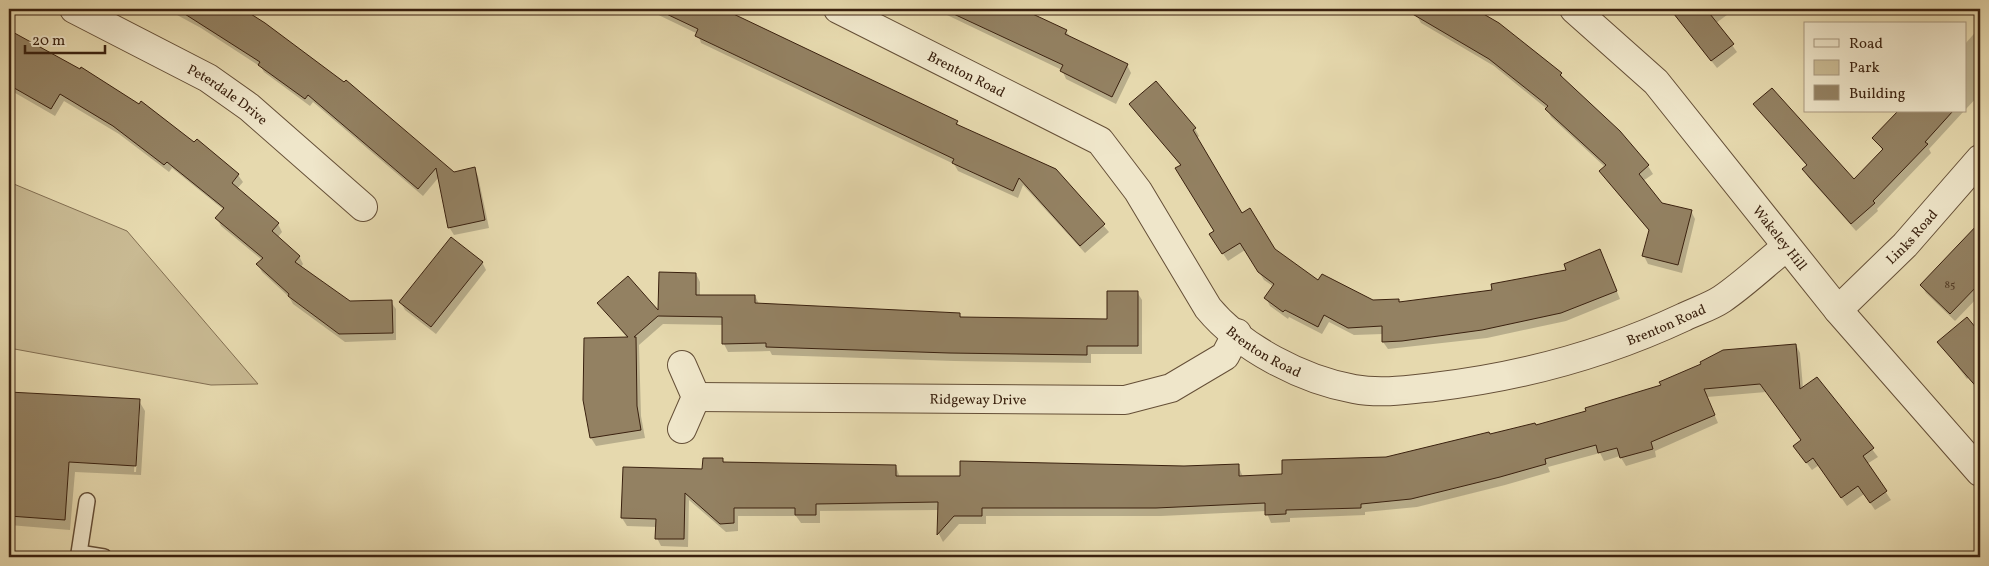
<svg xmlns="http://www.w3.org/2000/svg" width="1989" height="566" font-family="Vollkorn,serif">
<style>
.green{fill:#c9ba93;stroke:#826e51}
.shadow{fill:#0003;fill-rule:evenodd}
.building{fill:#938162;stroke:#3a210f}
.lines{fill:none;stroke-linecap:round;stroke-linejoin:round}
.lane-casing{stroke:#654f37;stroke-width:18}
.street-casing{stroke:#654f37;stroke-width:30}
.lane{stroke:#efe6ca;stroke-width:15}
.street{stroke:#efe6ca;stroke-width:28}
.labels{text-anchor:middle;stroke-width:4.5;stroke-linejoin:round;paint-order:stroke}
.number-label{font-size:11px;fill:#503924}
.street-label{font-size:14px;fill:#3a210f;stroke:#efe6ca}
</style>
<rect width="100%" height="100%" fill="#e6d9ae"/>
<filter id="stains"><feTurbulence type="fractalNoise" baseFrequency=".004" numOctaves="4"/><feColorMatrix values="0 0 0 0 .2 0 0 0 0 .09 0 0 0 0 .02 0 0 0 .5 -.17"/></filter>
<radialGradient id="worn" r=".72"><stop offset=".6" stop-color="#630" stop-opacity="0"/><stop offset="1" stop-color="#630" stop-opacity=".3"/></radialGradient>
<path class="green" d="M 9,182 L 127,231 L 258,384 L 211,385 L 9,348 Z"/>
<g class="shadow">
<path d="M 166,9 L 240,9 L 264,24 L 453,173 L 474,169 L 478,176 L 489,228 L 454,235 L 449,227 L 439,177 L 423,196 L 313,102 L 310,106 L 264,72 L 261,67 L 201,28 Z"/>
<path d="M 646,9 L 720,9 L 957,122 L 959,127 L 1055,170 L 1109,232 L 1085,253 L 1023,185 L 1018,198 L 958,171 L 954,164 L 701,43 L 698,34 Z"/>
<path d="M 943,9 L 1021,9 L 1066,31 L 1071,38 L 1127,65 L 1131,73 L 1116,104 L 1066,79 L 1062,70 L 947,15 Z"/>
<path d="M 1404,9 L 1472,9 L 1498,24 L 1561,74 L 1565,82 L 1620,132 L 1648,166 L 1653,174 L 1643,181 L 1662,204 L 1691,211 L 1695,219 L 1682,273 L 1648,264 L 1644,256 L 1650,232 L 1605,178 L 1601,171 L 1605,167 L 1551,117 L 1547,109 L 1494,66 L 1421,23 L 1417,16 Z"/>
<path d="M 1670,9 L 1735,9 L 1716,23 L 1737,52 L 1717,68 Z"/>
<path d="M 1980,27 L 1980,94 L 1965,110 L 1965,44 Z"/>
<path d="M 9,32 L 80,71 L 195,143 L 238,175 L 243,182 L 237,189 L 278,224 L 282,232 L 278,237 L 299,256 L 303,264 L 301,267 L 349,303 L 391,302 L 396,309 L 396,340 L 345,342 L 293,304 L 289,297 L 262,272 L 258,265 L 262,260 L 221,226 L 217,218 L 224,210 L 172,168 L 169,172 L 119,134 L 64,101 L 55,116 L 10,90 L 9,93 Z"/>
<path d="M 1131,105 L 1195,129 L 1199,136 L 1197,138 L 1242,215 L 1274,249 L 1319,282 L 1373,302 L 1399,301 L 1400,303 L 1493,291 L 1604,259 L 1620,299 L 1566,321 L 1487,338 L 1388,349 L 1383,342 L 1383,334 L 1354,335 L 1329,322 L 1322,334 L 1289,317 L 1288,319 L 1270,306 L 1266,298 L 1274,287 L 1264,280 L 1245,250 L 1228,261 L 1215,242 L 1215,232 L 1181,166 Z"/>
<path d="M 1755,105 L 1854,181 L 1883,151 L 1874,138 L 1906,111 L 1964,111 L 1929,149 L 1931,153 L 1877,209 L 1878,211 L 1856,231 L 1808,177 L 1804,170 L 1807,166 Z"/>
<path d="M 1980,224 L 1980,295 L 1955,321 L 1926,293 L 1921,285 Z"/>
<path d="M 482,262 L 486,270 L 436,334 L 405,310 L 401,303 Z"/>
<path d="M 696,274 L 700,282 L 700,296 L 755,296 L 759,304 L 959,314 L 962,318 L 1108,320 L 1137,292 L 1142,300 L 1142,354 L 1091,354 L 1091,363 L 954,361 L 772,355 L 770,351 L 728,352 L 724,344 L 723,325 L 663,324 L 639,345 L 641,416 L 645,438 L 596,446 L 591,438 L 628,339 L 599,303 L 660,313 Z"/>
<path d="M 1980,330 L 1980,392 L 1969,377 L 1967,379 L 1939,342 Z"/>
<path d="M 1796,345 L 1800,353 L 1803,388 L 1817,378 L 1878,457 L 1867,464 L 1891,500 L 1875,510 L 1864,494 L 1847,506 L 1819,465 L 1812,470 L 1800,454 L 1802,441 L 1766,392 L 1707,397 L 1718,423 L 1655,451 L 1656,457 L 1626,466 L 1620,456 L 1604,461 L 1600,453 L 1548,467 L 1550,472 L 1505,485 L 1417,507 L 1365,512 L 1365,515 L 1290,518 L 1290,522 L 1271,523 L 1266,511 L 1161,516 L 986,516 L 986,524 L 959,524 L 943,542 L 939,534 L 939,510 L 820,511 L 820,523 L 801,523 L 796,516 L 738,516 L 738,531 L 726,532 L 689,500 L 688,547 L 661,546 L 657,538 L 657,527 L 627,526 L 622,518 L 722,459 L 724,463 L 896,466 L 900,478 L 1238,465 L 1243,477 L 1284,475 L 1386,458 L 1536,426 L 1587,412 Z"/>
<path d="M 9,393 L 139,401 L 145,411 L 141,475 L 75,472 L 70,530 L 9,525 ZM 138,409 L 140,409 L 136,472 L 134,472 Z"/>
</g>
<g class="building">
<path d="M 177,9 L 243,9 L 265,23 L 344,82 L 346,80 L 454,172 L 475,167 L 485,220 L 448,228 L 436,168 L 418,189 L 308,95 L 305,99 L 258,65 L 260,62 Z"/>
<path d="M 656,9 L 723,9 L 912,99 L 958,121 L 956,124 L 1056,169 L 1105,224 L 1080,246 L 1019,178 L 1013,191 L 952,163 L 954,159 L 695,36 L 698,29 Z"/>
<path d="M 943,9 L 1022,9 L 1067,30 L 1065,34 L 1128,64 L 1112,97 L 1060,71 L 1063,65 Z"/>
<path d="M 1404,9 L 1475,9 L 1499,23 L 1562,73 L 1560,75 L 1620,131 L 1649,165 L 1639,174 L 1662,203 L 1692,210 L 1678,265 L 1642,256 L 1649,230 L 1599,171 L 1606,165 L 1545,109 L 1548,106 L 1489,59 Z"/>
<path d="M 1670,9 L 1706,9 L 1734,44 L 1711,61 Z"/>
<path d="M 9,30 L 80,69 L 81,67 L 139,104 L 141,101 L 194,142 L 197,139 L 239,174 L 232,183 L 279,223 L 272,231 L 300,256 L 295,262 L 350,301 L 392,300 L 393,333 L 339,334 L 288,296 L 289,294 L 256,264 L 263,258 L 215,218 L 224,208 L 167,162 L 164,165 L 113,126 L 60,94 L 51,109 L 9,85 Z"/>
<path d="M 1156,81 L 1196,128 L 1193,130 L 1242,213 L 1250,208 L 1275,249 L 1318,280 L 1322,274 L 1373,300 L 1399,299 L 1399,302 L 1492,290 L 1491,284 L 1566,270 L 1564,264 L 1600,249 L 1617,291 L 1561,313 L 1482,330 L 1402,341 L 1382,342 L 1382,326 L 1348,328 L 1324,315 L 1318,327 L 1285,310 L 1283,312 L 1264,298 L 1274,284 L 1258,272 L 1240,243 L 1222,254 L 1209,234 L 1214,231 L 1175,168 L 1181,165 L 1129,104 Z"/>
<path d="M 1772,88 L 1854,179 L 1883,149 L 1872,138 L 1898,111 L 1953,111 L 1925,142 L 1928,144 L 1873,201 L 1875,203 L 1851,224 L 1802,169 L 1807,165 L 1753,104 Z"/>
<path d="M 1980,222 L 1980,283 L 1950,314 L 1920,285 Z"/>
<path d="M 451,237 L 483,262 L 431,327 L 399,302 Z"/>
<path d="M 659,272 L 696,273 L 696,295 L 755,295 L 755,303 L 960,313 L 960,317 L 1107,319 L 1107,291 L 1138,291 L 1138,346 L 1087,346 L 1087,355 L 949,353 L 766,347 L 766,343 L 722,344 L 722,317 L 658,316 L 634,337 L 636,337 L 637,406 L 641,430 L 590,438 L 583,400 L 584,338 L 628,337 L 597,303 L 628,276 L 658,310 Z"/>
<path d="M 1967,317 L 1980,333 L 1980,391 L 1937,342 Z"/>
<path d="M 1796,344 L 1800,389 L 1817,377 L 1874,448 L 1863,456 L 1887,491 L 1870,503 L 1858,486 L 1841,498 L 1813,458 L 1806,463 L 1793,446 L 1801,440 L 1760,384 L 1704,389 L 1715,415 L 1651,442 L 1653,449 L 1620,458 L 1617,448 L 1598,453 L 1596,445 L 1545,459 L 1546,464 L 1500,477 L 1411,499 L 1361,504 L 1361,508 L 1286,510 L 1286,514 L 1265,515 L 1265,503 L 1156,508 L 982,508 L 982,516 L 954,516 L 937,535 L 938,502 L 816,504 L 816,515 L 795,515 L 795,508 L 734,508 L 734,523 L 720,524 L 685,493 L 684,539 L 655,539 L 656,519 L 621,518 L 623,467 L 702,469 L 703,458 L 723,458 L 723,462 L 896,465 L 896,476 L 960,476 L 960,461 L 1184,466 L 1239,464 L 1239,476 L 1282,474 L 1282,460 L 1386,457 L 1489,432 L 1490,434 L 1535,423 L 1536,425 L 1586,411 L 1585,408 L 1661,385 L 1659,382 L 1701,364 L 1700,362 L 1723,350 Z"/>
<path d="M 9,392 L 140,399 L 136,466 L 69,462 L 65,520 L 9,516 Z"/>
</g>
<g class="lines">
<defs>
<path id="lane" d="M 87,501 L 79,553 L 104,557"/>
<g id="street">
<path id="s1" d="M 74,9 L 208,78 L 249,107 L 363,207"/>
<path id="s2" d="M 838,9 L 1100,141 L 1138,191 L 1208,308 C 1241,348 1303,380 1354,389 C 1380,394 1407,390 1434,387 C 1520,377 1605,354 1684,317 C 1696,311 1710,307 1722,299 C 1744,284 1765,264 1786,247"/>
<path id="s3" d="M 1574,9 L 1656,82 L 1838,310 L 1980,472"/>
<path id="s4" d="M 1838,310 L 1905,245 L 1980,159"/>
<path id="s5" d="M 696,397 L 1125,400 L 1171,388 L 1225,356 L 1237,333"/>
<path d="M 682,429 L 696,397 L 682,365"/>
</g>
</defs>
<use href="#lane" class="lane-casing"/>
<use href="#street" class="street-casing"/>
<use href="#lane" class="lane"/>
<use href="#street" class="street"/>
</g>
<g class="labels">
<g class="number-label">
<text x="1950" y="288">85</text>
</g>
<g class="street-label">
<text dy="5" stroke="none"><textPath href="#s2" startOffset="144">Brenton Road</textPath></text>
<text dy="5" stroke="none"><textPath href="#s1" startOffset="176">Peterdale Drive</textPath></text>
<text dy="5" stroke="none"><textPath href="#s4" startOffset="104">Links Road</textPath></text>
<text dy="5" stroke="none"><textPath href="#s3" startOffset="309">Wakeley Hill</textPath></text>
<text dy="5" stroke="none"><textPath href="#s2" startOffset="984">Brenton Road</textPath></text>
<text dy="5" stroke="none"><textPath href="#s2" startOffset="564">Brenton Road</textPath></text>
<text dy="5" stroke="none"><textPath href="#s5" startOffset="282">Ridgeway Drive</textPath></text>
</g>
</g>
<rect width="1989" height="566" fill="none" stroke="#e6d9ae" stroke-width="30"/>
<rect x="10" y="10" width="1969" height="546" fill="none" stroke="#3a210f" stroke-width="2.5"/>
<rect x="15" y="15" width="1959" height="536" fill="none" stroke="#3a210f"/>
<rect x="1804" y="22" width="162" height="90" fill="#efe6ca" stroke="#a7977f"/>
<rect x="1814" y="39" width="25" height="8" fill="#efe6ca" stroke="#a7977f"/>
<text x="1849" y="48" font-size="15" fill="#3a210f">Road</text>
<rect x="1814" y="60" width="25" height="15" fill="#c9ba93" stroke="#a7977f"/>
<text x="1849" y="72" font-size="15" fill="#3a210f">Park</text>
<rect x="1814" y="85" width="25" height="15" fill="#938162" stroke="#a7977f"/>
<text x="1849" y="98" font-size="15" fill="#3a210f">Building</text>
<path d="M25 45v8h80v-8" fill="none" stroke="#3a210f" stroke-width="2.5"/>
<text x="32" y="45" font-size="15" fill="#3a210f" stroke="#efe6ca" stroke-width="4" paint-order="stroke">20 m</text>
<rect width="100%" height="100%" filter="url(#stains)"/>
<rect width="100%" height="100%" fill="url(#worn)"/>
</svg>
